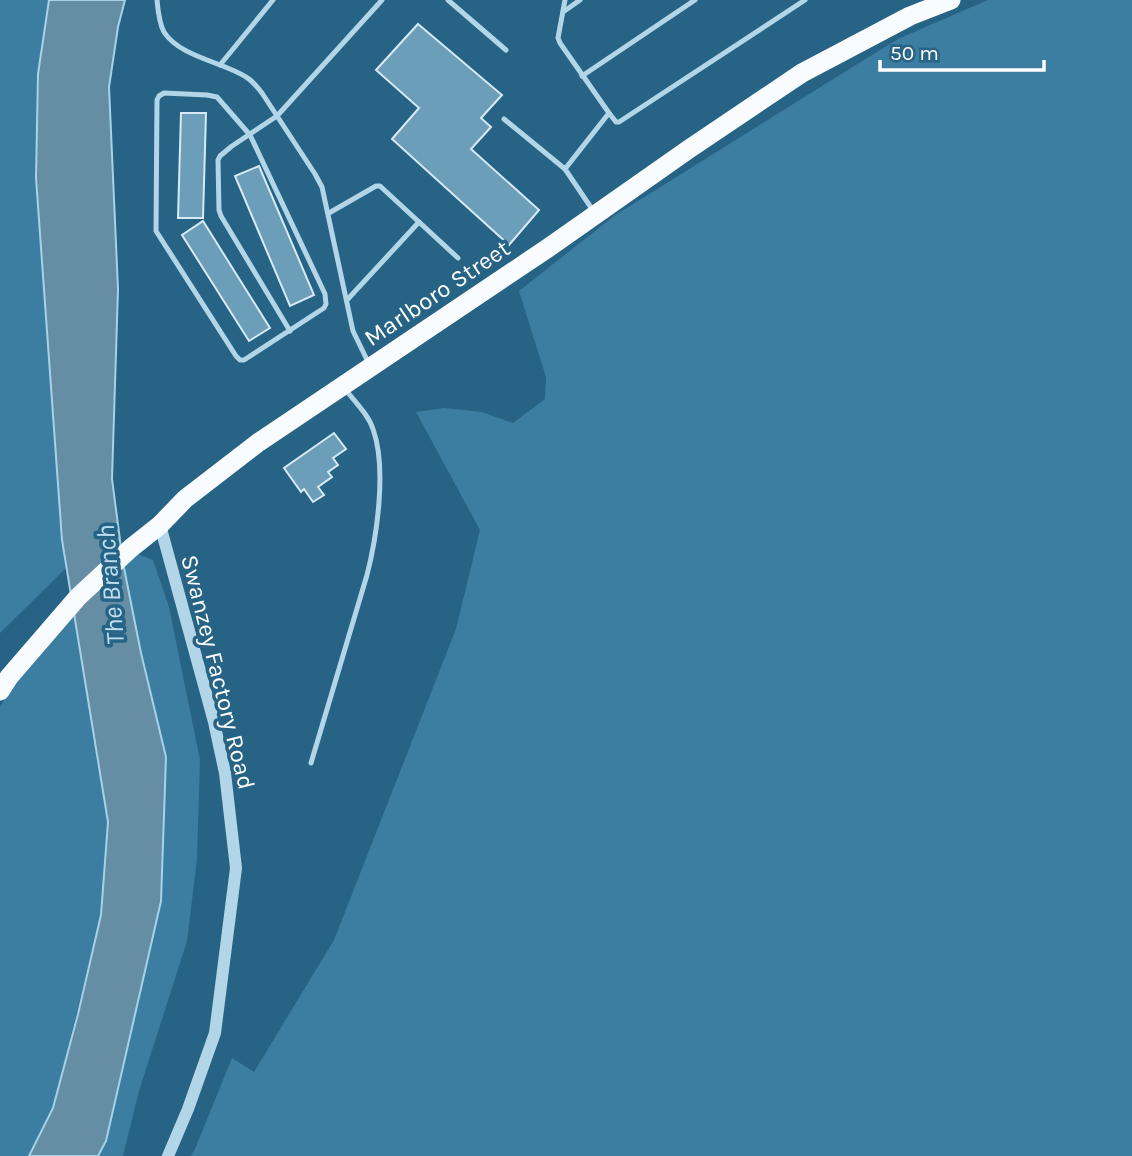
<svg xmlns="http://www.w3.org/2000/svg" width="1132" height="1156" font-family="Karla,sans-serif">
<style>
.green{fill:#3c7ea1}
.water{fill:#658da3;stroke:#a6d2e8;stroke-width:2}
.building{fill:#6c9eb9;stroke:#d5eaf6;stroke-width:2}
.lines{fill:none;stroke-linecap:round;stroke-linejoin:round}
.service{stroke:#b2d5e7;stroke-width:5}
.tertiary{stroke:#b2d5e7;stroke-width:12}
.trunk{stroke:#f9fcfe;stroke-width:19}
.labels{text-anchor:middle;stroke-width:7;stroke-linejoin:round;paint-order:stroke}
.street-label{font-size:24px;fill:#fff;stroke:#276385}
.water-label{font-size:26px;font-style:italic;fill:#bddeef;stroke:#276385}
</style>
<rect width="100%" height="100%" fill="#276385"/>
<g class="green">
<path d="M 0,0 L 49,0 L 38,74 L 36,178 L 62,540 L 66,568 L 0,633 Z"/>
<path d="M 988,0 L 1132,0 L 1132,1156 L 191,1156 L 195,1149 L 232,1058 L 254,1072 L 334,940 L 456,629 L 480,530 L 416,412 L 444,408 L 482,412 L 513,423 L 545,399 L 546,377 L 519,291 L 614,216 L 822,86 L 898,39 Z"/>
<path d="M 135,553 L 153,560 L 169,607 L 200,760 L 197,859 L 187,941 L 139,1091 L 123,1156 L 98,1156 L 106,1141 L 161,901 L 166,757 L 141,653 L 123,563 Z"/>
<path d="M 74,616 L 108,822 L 101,915 L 53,1108 L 29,1156 L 0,1156 L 0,707 L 10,690 Z"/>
</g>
<path class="water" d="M 49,0 L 125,0 L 118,27 L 109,87 L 118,289 L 112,479 L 123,563 L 141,653 L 166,757 L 161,901 L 106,1141 L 98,1156 L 29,1156 L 53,1108 L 78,1014 L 101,915 L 108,822 L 62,540 L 36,178 L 38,74 Z"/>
<g class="building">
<path d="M 418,24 L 502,95 L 481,118 L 491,127 L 471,149 L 539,210 L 509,245 L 392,139 L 419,108 L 376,70 Z"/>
<path d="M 181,113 L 206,113 L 203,218 L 178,218 Z"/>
<path d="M 259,166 L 314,295 L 290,306 L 235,176 Z"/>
<path d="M 203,221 L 270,328 L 249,341 L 182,235 Z"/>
<path d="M 334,433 L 346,449 L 333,458 L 338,465 L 328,472 L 332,477 L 318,487 L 324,495 L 313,502 L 304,489 L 301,492 L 284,468 Z"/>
</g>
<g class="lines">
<g class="service">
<path d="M 157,0 C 158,11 159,23 164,32 C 180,57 223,62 246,77 C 253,81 257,87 262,93 L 315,174 L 322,187 L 353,331 L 369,364"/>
<path d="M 448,0 L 506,50"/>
<path d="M 565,0 L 558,38 L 560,43 L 609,113 L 616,122 L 619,122 L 805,0"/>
<path d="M 563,12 L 580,0"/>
<path d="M 220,65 L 273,0"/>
<path d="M 582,76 L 695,0"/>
<path d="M 164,93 L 207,95 L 217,97 L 250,135 L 325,294 L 326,304 L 324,308 L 244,360 L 240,360 L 236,356 L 156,231 L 157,100 L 159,96 Z"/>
<path d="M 504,119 L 565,169 L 594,212"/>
<path d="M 565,169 L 609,113"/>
<path d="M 329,213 L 376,186 L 380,186 L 458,258"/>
<path d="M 347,300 L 419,222"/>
<path d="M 290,331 L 221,216 L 219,210 L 218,160 L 220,156 L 232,146 L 277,116 L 382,0"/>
<path d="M 311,763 L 367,575 C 377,536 387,468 373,429 C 368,414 355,402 345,389"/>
</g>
<path class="tertiary" d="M 160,525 L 214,722 L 225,773 L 236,868 L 215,1033 L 188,1109 L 168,1156"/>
<path class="trunk" d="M 0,691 L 9,677 L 78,597 L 131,548 L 160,525 L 185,499 L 259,442 L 548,248 L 689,149 L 802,73 L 910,16 L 951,0"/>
</g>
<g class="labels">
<g class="street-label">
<text transform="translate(437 293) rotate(-34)" y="8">Marlboro Street</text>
<text transform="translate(218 672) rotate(76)" y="8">Swanzey Factory Road</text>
</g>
<g class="water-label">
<text transform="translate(110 585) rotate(-95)" y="9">The Branch</text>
</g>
</g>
<path d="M880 60v10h164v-10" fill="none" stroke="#ffffff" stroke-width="3.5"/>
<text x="890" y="60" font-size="21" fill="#ffffff" stroke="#276385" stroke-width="5" paint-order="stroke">50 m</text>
</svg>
